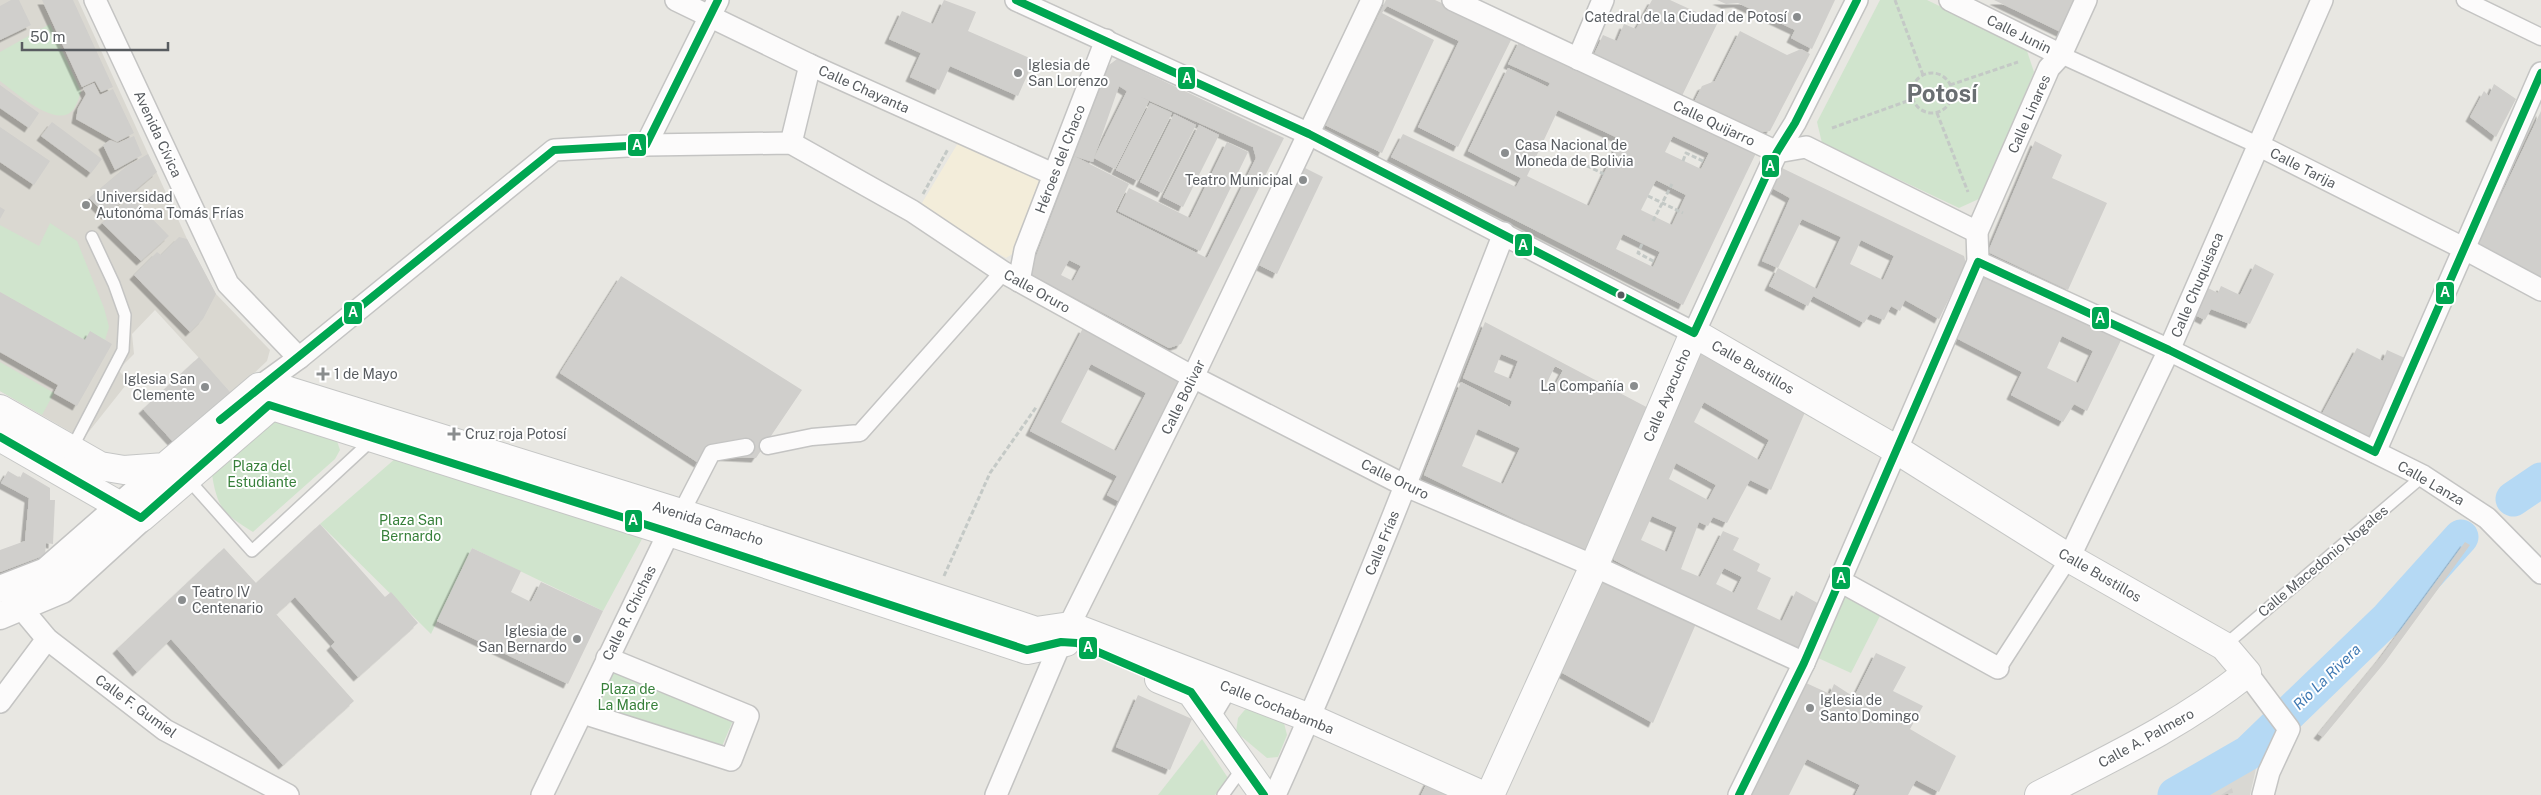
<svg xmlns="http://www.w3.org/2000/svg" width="2541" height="795" font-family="'Public Sans',sans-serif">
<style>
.commercial{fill:#f3edda}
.industrial{fill:#d9d8d3}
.education{fill:#dad8d1}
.green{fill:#d0e4cd}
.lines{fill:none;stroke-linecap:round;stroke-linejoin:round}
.river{stroke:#b5d9f4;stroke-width:35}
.building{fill:#d0cfcc;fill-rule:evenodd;filter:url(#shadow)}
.service-casing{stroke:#c4c4c3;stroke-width:14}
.pedestrian-casing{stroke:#c4c4c3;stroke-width:19}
.minor-casing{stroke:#c4c4c3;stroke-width:24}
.tertiary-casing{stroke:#c4c4c3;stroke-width:29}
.secondary-casing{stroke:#c5c6c5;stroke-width:30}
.path{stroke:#c4c9c6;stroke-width:3;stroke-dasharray:5 2.5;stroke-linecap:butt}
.service{stroke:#fcfbfb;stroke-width:11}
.pedestrian{stroke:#fcfbfb;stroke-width:16}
.minor{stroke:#fcfbfb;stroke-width:21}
.tertiary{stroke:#fcfbfb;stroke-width:26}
.secondary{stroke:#fcfbfb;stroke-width:28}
.bus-1-casing{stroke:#fff;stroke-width:11}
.bus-1{stroke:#00a651;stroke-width:8}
.poi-dot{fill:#8a8d8e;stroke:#fff;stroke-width:2}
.bus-dot{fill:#585c60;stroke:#fff;stroke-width:2}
.labels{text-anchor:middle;stroke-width:4;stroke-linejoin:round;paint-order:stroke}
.poi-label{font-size:14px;fill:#585c60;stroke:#fff;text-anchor:start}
.street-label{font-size:14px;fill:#585c60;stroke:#fff}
.park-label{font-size:14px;fill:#37803a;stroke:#fff}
.water-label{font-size:15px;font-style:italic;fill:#417ab3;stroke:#fff}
.town-label{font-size:24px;font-weight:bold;fill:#696e72;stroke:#fff}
.line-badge{stroke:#fff;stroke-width:2}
.badge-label{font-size:14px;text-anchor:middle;font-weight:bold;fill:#fff}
</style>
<defs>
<filter id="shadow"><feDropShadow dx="-4.5" dy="4.5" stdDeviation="0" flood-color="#0004"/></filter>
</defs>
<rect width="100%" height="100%" fill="#e8e7e2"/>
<path class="commercial" d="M 958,143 L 1040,178 L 1014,253 L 1006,258 L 919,208 Z"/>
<path class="industrial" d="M 2279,732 L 2257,764 L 2250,795 L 2181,795 L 2249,756 L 2274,733 Z"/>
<path class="education" d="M 0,0 L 78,0 L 187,239 L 216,294 L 270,350 L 267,361 L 232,394 L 155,310 L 132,334 L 134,354 L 118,370 L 129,381 L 83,439 L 0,391 Z"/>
<g class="green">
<path d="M 1880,0 L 1927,0 L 2026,48 L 2034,72 L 1981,198 L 1959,208 L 1822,143 L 1817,122 Z"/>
<path d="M 50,24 L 81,92 C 79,97 77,105 73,110 C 57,130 14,91 0,81 L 0,52 Z"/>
<path d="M 50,223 L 77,241 L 104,308 L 109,327 L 105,340 L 85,340 L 0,292 L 0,225 L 39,246 Z"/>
<path d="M 0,362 L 54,393 L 42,415 L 0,391 Z"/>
<path d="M 279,421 L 336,438 L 340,450 L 335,459 L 253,532 C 220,512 217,506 211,469 L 260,426 Z"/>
<path d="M 396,458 L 636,530 L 642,539 L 603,611 L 472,548 L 431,634 L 320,524 Z"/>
<path d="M 1848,584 L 1886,604 L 1851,673 L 1818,658 Z"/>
<path d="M 612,670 L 734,718 L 720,751 L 600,707 Z"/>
<path d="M 1248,706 L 1282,715 L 1287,735 L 1278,757 L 1267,758 L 1236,732 L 1238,718 Z"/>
<path d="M 1202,739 L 1228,778 L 1215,795 L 1158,795 Z"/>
</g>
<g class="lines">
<g class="river">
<path d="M 2513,499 L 2541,480"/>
<path d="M 2175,795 L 2248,753 L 2388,618 L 2461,537"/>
</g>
</g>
<g class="building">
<path d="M 11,0 L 19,0 L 31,25 L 0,40 L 0,6 Z"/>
<path d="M 42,0 L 73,0 L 113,87 L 101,92 L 95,81 L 82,87 Z"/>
<path d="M 944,0 L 976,12 L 968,31 L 1034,60 L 1018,96 L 950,66 L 939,90 L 910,77 L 921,53 L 889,39 L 902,11 L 933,24 Z"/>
<path d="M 1386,0 L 1435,0 L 1513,36 L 1458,147 L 1418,127 L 1459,41 L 1387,6 L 1382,13 L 1434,40 L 1382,153 L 1325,125 Z"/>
<path d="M 1652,0 L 1670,0 L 1718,22 L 1679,102 L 1592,59 L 1603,35 L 1617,41 L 1624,24 L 1636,29 Z"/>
<path d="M 1717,0 L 1835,0 L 1812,49 L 1791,38 L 1795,30 L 1738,3 L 1726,4 Z"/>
<path d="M 1994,0 L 2081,0 L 2065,34 Z"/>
<path d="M 1740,31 L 1787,55 L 1801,49 L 1810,54 L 1770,131 L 1755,133 L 1693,104 L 1702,86 L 1715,81 Z"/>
<path d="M 1520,40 L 1757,151 L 1683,305 L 1391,157 L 1403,134 L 1516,187 L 1521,178 L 1468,151 L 1508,68 L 1548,87 L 1550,83 L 1508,64 ZM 1558,110 L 1620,139 L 1589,206 L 1527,176 ZM 1673,136 L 1709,153 L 1701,169 L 1665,152 ZM 1656,180 L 1686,195 L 1672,225 L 1641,210 ZM 1623,234 L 1660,252 L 1653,267 L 1616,249 Z"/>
<path d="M 1117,59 L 1284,138 L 1181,344 L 1169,348 L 1032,275 L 1032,267 L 1074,156 L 1129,184 L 1115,212 L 1207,258 L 1256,158 L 1253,147 L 1141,97 L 1149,101 L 1115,169 L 1094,158 L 1093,162 L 1074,156 L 1109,65 ZM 1119,86 L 1127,91 L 1094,158 ZM 1069,260 L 1081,266 L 1073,281 L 1061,275 Z"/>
<path d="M 94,83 L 100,95 L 113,89 L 134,133 L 117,142 L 76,119 L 78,108 L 86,94 L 83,88 Z"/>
<path d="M 2494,84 L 2516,99 L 2496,137 L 2470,117 L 2484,91 L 2489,96 Z"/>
<path d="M 0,85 L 39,113 L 29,128 L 0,108 Z"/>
<path d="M 1150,103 L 1172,113 L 1138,181 L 1116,170 Z"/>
<path d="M 2541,111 L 2541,277 L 2477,246 Z"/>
<path d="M 1174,114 L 1196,125 L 1162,193 L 1140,182 Z"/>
<path d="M 52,122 L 102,159 L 91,173 L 41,136 Z"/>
<path d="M 1199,125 L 1219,135 L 1183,207 L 1163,197 Z"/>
<path d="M 0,127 L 50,161 L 34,185 L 0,162 Z"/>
<path d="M 134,136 L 142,155 L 115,170 L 103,145 L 110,140 L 118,143 Z"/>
<path d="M 2035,141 L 2062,155 L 2052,178 L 2107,203 L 2068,290 L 1988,252 Z"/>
<path d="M 1227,142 L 1248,152 L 1200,251 L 1118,211 L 1129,188 L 1190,218 Z"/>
<path d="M 148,154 L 157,172 L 106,215 L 89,198 L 127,166 Z"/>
<path d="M 1305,168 L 1323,177 L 1277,274 L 1259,265 Z"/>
<path d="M 1782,168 L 1964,256 L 1966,264 L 1939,319 L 1905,300 L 1900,311 L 1891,306 L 1884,320 L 1870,314 L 1864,323 L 1813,296 L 1808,306 L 1769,286 L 1778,268 L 1817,289 L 1841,237 L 1802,219 L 1778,268 L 1762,261 L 1790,198 L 1772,188 ZM 1861,240 L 1894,256 L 1883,280 L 1850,264 Z"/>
<path d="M 131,197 L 169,236 L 141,261 L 102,223 Z"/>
<path d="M 0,207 L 5,210 L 0,219 Z"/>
<path d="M 179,237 L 187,239 L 216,294 L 203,319 L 190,332 L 134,275 L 157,252 L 161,255 Z"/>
<path d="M 2255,264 L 2274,274 L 2250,324 L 2211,309 L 2205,320 L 2187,311 L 2200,284 L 2218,293 L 2221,286 L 2240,295 Z"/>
<path d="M 1984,274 L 2123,336 L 2087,411 L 2074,404 L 2063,422 L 2011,395 L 2022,372 L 1956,338 ZM 2062,336 L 2093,351 L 2078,383 L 2047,368 Z"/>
<path d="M 621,276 L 802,390 L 756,458 L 717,456 L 711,471 L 560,373 Z"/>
<path d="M 0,292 L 85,340 L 90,331 L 112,344 L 77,406 L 54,393 L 58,385 L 0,352 Z"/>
<path d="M 1485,322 L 1654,411 L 1585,553 L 1424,475 L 1461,382 L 1510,407 L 1512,401 L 1463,378 ZM 1501,354 L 1518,361 L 1511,379 L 1494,372 ZM 1555,366 L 1563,370 L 1550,395 L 1543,391 ZM 1478,429 L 1520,448 L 1503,484 L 1462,466 Z"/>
<path d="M 1083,328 L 1177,376 L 1181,388 L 1122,503 L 1107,495 L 1117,476 L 1030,431 ZM 1091,364 L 1146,393 L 1116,451 L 1061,422 Z"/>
<path d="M 2357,348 L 2383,361 L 2387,350 L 2407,359 L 2375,434 L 2367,436 L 2322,414 Z"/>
<path d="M 1707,349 L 1806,410 L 1771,490 L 1750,480 L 1727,523 L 1713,517 L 1708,526 L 1699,522 L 1681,569 L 1700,577 L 1723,531 L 1739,538 L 1733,550 L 1760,564 L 1757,571 L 1771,578 L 1757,609 L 1782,621 L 1796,591 L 1821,605 L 1802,650 L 1793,652 L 1614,560 L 1611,549 L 1698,355 ZM 1704,402 L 1769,440 L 1759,460 L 1694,422 ZM 1676,463 L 1716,485 L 1708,500 L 1669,479 ZM 1652,516 L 1677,527 L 1667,552 L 1641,540 ZM 1724,568 L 1742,577 L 1734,593 L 1716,584 Z"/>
<path d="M 199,357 L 232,394 L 176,445 L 143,409 Z"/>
<path d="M 8,471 L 20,478 L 23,472 L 50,488 L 50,500 L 55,500 L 53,544 L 46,543 L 45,555 L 0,572 L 0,550 L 25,541 L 29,498 L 1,483 Z"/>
<path d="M 320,524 L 385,597 L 391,592 L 418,623 L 358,677 L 331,646 L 335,642 L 295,597 L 276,614 L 354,701 L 283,765 L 171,639 L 137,672 L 117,649 L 224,548 L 256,583 Z"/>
<path d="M 2465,542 L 2470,545 L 2385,662 L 2323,737 L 2318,734 L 2380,658 Z"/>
<path d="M 472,548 L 521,571 L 511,592 L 531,602 L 541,582 L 603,611 L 568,684 L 437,621 Z"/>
<path d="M 1601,573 L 1698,619 L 1653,723 L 1557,670 Z"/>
<path d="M 1876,653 L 1906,667 L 1893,691 L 1923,706 L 1910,729 L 1956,756 L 1939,792 L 1916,780 L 1908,795 L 1855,795 L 1860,785 L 1807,759 L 1789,795 L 1749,795 L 1804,682 L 1830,694 L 1834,684 L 1854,697 Z"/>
<path d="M 1138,695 L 1192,719 L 1170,770 L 1116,747 Z"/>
<path d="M 1429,779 L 1464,795 L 1421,795 Z"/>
<path d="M 2232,788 L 2233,793 L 2221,795 Z"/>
</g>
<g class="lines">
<defs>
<g id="service">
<path d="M 71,450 L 123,350 L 125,315 L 114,284 L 92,237"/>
<path d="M 187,478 L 252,551 L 372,440"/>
<path d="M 2224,646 L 2423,476"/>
<path d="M 1223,795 L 1244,766"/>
</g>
<g id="pedestrian">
<path d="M 2465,0 L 2541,37"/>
<path d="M 2061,55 L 2258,145"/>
<path d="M 768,446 L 812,437 L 860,433 L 1003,272"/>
<path d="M 681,513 L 712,453 L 746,447"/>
<path d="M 1998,668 L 2069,558"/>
</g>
<g id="minor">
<path d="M 95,0 L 228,284 L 299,358"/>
<path d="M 676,0 L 810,65 L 1053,174"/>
<path d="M 1016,0 L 1309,134 L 1694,333 L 1777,152 L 1795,123 L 1857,0"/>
<path d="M 1453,0 L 1777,152 L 1806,147 L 1977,232"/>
<path d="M 1950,0 L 2061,55"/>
<path d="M 1578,59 L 1603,0"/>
<path d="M 791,143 L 810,65"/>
<path d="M 646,145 L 718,0"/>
<path d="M 2258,145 L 2463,248 L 2541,290"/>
<path d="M 1978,262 L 2169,350 L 2423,476 L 2487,518 L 2541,573"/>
<path d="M 1019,281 L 1025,250 L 1106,40"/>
<path d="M 259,387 L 299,358 L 554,150 L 646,145 L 791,143 L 912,211 L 1003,272 L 1193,377 L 1406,486 L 1594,566 L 1804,663"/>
<path d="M 2375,452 L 2541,73"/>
<path d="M 2069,558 L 2169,350 L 2322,0"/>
<path d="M 1840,581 L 1998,668"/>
<path d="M 16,594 L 22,609 L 47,639 L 165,730 L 288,795"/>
<path d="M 2247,673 L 2289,729 L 2269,772 L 2263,795"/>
<path d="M 0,702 L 47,639"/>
<path d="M 583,713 L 731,760 L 748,716 L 607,658"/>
<path d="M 1209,717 L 1227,687"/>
<path d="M 542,795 L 669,532 L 677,520"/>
<path d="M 996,795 L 1061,642 L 1193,377 L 1372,0"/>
<path d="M 1275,795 C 1358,611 1431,421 1504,233"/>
<path d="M 1739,795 L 1804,663 L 1978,262 L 1977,232 L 2049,68 L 2061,55 L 2086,0"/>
</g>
<g id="tertiary">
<path d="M 0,589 L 46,571 L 165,467"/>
<path d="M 0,616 L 62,590 L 141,518"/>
</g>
<g id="secondary">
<path d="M 269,405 L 669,532 L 1027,650 L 1066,642"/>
<path d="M 0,409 L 100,466 L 124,470 L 165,467 L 259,387 L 289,391 L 681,513 L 1036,631 L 1070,626 L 1310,718 L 1482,795"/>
<path d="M 0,437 L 141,518 L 284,395"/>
<path d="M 1159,679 L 1191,692 L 1264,795"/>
<path d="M 1490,795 L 1594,566 L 1694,333 L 1897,450 L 2069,558 L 2224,646 L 2247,673 C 2183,724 2111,758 2039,795"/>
</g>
</defs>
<use href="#service" class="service-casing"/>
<use href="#pedestrian" class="pedestrian-casing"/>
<use href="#minor" class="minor-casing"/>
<use href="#tertiary" class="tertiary-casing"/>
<use href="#secondary" class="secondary-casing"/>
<g class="path">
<path d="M 1895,0 L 1923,75"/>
<circle cx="1932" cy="93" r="20"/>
<path d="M 1950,85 L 2018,62"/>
<path d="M 1937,113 L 1968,192"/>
<path d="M 1832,128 L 1913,99"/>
<path d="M 1573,159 L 1604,174"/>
<path d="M 1683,161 L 1686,153 L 1705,162"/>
<path d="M 923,194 L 948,149"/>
<path d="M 1648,196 L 1683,213"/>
<path d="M 1653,221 L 1672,184"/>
<path d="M 1642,244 L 1638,253 L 1655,262"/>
<path d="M 944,576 L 990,473 L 1037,406"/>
</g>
<use href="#service" class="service"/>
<use href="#pedestrian" class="pedestrian"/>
<use href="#minor" class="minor"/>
<use href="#tertiary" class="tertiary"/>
<use href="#secondary" class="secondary"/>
<defs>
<g id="bus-1">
<path d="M 1016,0 L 1309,134 L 1694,333 L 1777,152 L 1795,123 L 1857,0"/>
<path d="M 220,420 L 554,150 L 646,145 L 718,0"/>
<path d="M 0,437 L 141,518 L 269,405 L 669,532 L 1027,650 L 1061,642 L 1077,643 L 1191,692 L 1264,795"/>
<path d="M 1739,795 L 1804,663 L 1978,262 L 2169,350 L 2375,452 L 2541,73"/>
</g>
</defs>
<use href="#bus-1" class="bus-1-casing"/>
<use href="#bus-1" class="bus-1"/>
</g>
<g class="poi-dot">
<circle cx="1797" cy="17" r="5"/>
<circle cx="1018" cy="73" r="5"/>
<circle cx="1505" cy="153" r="5"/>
<circle cx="1303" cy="180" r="5"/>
<circle cx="86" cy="205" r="5"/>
<path d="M320.5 366.5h5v5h5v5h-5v5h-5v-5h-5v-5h5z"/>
<circle cx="1634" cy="386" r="5"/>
<circle cx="205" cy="387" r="5"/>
<path d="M451.5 426.5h5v5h5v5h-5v5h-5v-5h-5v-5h5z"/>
<circle cx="182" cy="600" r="5"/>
<circle cx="577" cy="639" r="5"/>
<circle cx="1810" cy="708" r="5"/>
</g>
<circle class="bus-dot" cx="1621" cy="295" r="4.5"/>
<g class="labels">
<g class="poi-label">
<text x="1787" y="22" text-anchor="end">Catedral de la Ciudad de Potosí</text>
<text x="1028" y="70">Iglesia de<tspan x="1028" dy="16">San Lorenzo</tspan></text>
<text x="1515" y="150">Casa Nacional de<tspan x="1515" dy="16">Moneda de Bolivia</tspan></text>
<text x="1293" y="185" text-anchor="end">Teatro Municipal</text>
<text x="96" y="202">Universidad<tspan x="96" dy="16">Autonóma Tomás Frías</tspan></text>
<text x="334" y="379">1 de Mayo</text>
<text x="195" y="384" text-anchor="end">Iglesia San<tspan x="195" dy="16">Clemente</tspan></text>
<text x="1624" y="391" text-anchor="end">La Compañía</text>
<text x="465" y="439">Cruz roja Potosí</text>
<text x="192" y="597">Teatro IV<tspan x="192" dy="16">Centenario</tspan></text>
<text x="567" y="636" text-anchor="end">Iglesia de<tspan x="567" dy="16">San Bernardo</tspan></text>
<text x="1820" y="705">Iglesia de<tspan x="1820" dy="16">Santo Domingo</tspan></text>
</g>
<g class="street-label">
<text transform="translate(2019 34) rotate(26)" y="5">Calle Junin</text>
<text transform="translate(864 89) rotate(24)" y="5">Calle Chayanta</text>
<text transform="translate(2029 114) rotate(-66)" y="5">Calle Linares</text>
<text transform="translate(1714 123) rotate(25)" y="5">Calle Quijarro</text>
<text transform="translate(158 134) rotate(65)" y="5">Avenida Cívica</text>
<text transform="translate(1060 159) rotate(-69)" y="5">Héroes del Chaco</text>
<text transform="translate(2303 168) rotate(27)" y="5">Calle Tarija</text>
<text transform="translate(2197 285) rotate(-67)" y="5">Calle Chuquisaca</text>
<text transform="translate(1037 291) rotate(29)" y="5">Calle Oruro</text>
<text transform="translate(1753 367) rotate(30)" y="5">Calle Bustillos</text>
<text transform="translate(1667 395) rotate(-67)" y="5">Calle Ayacucho</text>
<text transform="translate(1183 397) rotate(-64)" y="5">Calle Bolivar</text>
<text transform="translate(1395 479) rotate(26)" y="5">Calle Oruro</text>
<text transform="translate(2431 483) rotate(30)" y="5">Calle Lanza</text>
<text transform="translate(708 523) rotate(18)" y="5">Avenida Camacho</text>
<text transform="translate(1382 543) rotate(-68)" y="5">Calle Frías</text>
<text transform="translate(2323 561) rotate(-40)" y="5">Calle Macedonio Nogales</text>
<text transform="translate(2100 575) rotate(30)" y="5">Calle Bustillos</text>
<text transform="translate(629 613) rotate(-64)" y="5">Calle R. Chichas</text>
<text transform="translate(136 706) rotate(36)" y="5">Calle F. Gumiel</text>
<text transform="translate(1277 707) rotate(22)" y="5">Calle Cochabamba</text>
<text transform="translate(2146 738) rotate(-29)" y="5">Calle A. Palmero</text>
</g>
<g class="park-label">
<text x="262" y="471">Plaza del<tspan x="262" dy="16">Estudiante</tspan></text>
<text x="411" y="525">Plaza San<tspan x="411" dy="16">Bernardo</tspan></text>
<text x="628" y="694">Plaza de<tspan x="628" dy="16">La Madre</tspan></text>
</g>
<g class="water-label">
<text transform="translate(2327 677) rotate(-44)" y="5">Río La Rivera</text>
</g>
<g class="town-label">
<text x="1942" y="102">Potosí</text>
</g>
</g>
<g class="line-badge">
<rect x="1177" y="66" width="19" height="24" rx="5" fill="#00a651"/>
<rect x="627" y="133" width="20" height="24" rx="5" fill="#00a651"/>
<rect x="1761" y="154" width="19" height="24" rx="5" fill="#00a651"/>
<rect x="1514" y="233" width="19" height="24" rx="5" fill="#00a651"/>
<rect x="2435" y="281" width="20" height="24" rx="5" fill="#00a651"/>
<rect x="343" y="301" width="20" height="24" rx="5" fill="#00a651"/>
<rect x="2091" y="306" width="19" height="24" rx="5" fill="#00a651"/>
<rect x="624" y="509" width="19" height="24" rx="5" fill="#00a651"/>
<rect x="1831" y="566" width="20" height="24" rx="5" fill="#00a651"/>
<rect x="1078" y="636" width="20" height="24" rx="5" fill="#00a651"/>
</g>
<g class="badge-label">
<text x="1187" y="83">A</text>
<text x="637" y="150">A</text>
<text x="1770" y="171">A</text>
<text x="1523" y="250">A</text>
<text x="2445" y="297">A</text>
<text x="353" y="317">A</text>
<text x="2100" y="323">A</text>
<text x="633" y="525">A</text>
<text x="1841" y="583">A</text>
<text x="1088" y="652">A</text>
</g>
<path d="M22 42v8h146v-8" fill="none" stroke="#585c60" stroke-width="2.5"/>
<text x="30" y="42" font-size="15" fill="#585c60" stroke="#ffffff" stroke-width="4" paint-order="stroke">50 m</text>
</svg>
